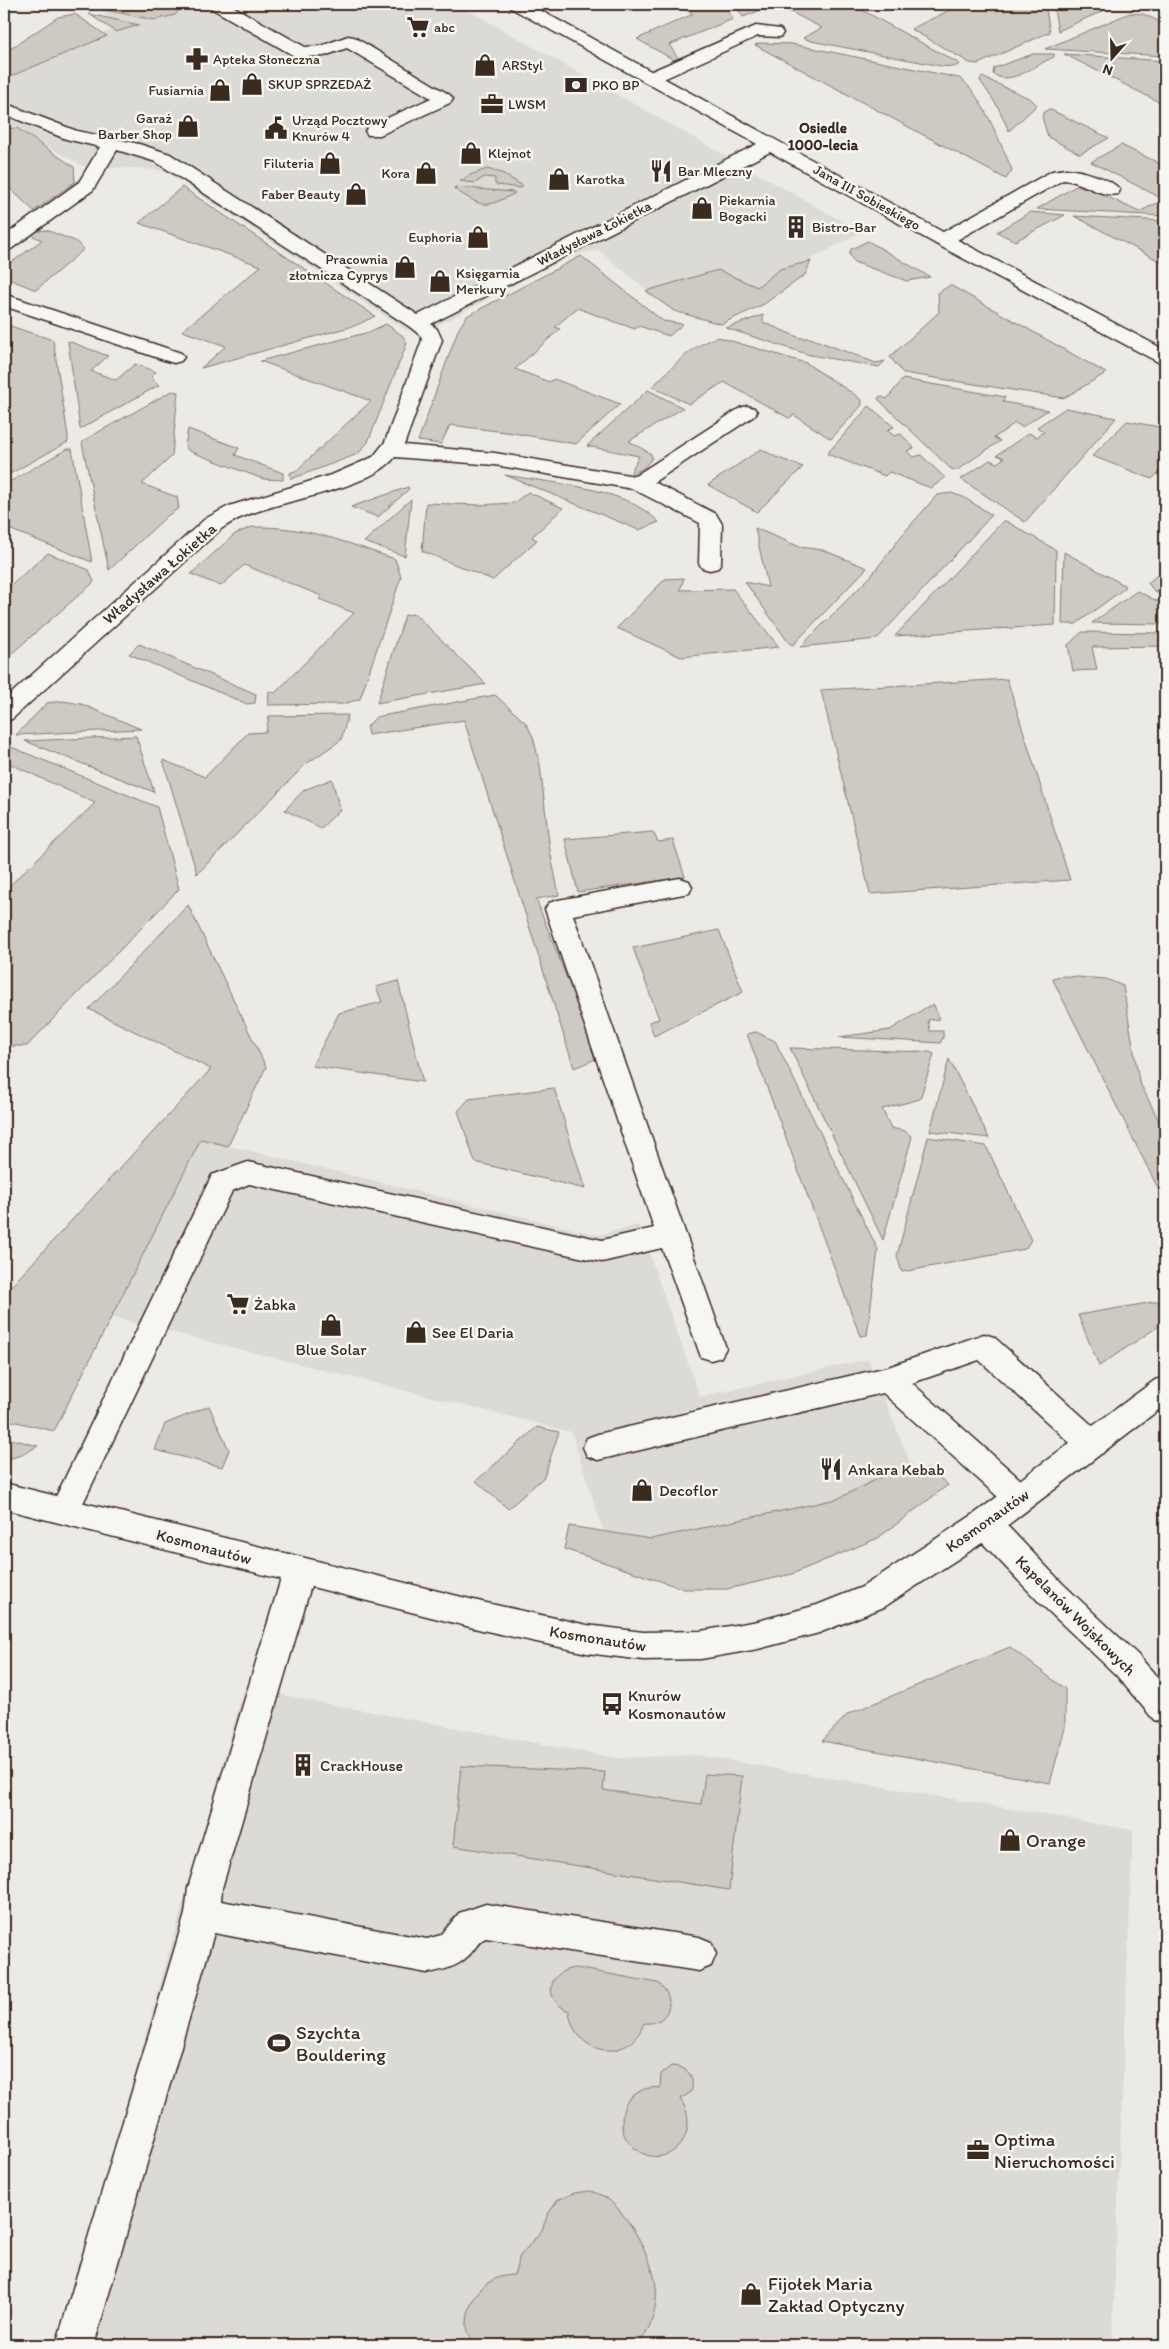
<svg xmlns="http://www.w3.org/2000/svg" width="1169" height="2349" font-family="Itim,sans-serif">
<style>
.built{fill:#dcdad4}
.green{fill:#cdcac4;stroke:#847a71}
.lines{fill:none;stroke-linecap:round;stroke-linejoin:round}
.lane-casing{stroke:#3b2a1e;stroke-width:3}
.street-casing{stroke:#3b2a1e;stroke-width:3}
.secondary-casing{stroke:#3b2a1e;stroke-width:3}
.lane{fill:#f6f6f2;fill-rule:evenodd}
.street{fill:#f6f6f2;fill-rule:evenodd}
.secondary{fill:#f6f6f2;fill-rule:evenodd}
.labels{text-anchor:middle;stroke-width:5;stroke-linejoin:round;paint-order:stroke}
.far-poi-label{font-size:14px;fill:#3b2a1e;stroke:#f6f6f2;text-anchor:start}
.far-street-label{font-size:14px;fill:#3b2a1e;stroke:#f6f6f2}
.far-neighbourhood-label{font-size:15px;font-weight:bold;fill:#3b2a1e;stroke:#f6f6f2}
.street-label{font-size:16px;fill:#3b2a1e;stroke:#f6f6f2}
.poi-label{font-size:16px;fill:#3b2a1e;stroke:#f6f6f2;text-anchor:start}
.near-poi-label{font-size:19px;fill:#3b2a1e;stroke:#f6f6f2;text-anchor:start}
</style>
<rect width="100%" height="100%" fill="#ebeae5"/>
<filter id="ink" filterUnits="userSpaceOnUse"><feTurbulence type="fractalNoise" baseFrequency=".02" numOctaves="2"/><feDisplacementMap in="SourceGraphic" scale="10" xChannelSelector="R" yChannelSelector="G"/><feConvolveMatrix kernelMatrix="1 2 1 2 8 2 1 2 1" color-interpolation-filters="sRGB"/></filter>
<g filter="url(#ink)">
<g class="built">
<path d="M 93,4 L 457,4 L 861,232 L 757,288 L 648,291 L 598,250 L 570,256 L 436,326 L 406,330 L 165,171 L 137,168 L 87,168 L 4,123 L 4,74 L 120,27 Z"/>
<path d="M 201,1139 L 598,1235 L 639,1225 L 700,1397 L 868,1359 L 919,1484 L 610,1551 L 571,1432 L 111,1317 Z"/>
<path d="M 244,1688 L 617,1758 L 697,1755 L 1133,1830 L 1112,2345 L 58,2345 Z"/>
</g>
<g class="green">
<path d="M 77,4 L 185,4 L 175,15 L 154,20 Z"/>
<path d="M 676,4 L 724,4 L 733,19 L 669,45 L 679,59 L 674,60 L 637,39 L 693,14 Z"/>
<path d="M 735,4 L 776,4 L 743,17 Z"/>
<path d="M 799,4 L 851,4 L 960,64 L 954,67 L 941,66 L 811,41 L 803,38 L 822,28 L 785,9 Z"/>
<path d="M 962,4 L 1045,4 L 1050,32 L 978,64 L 970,63 L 911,29 Z"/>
<path d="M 1053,4 L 1118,4 L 1058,31 Z"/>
<path d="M 1130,13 L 1143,14 L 1165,24 L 1165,56 L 1045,49 Z"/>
<path d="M 75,14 L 107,36 L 4,79 L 4,53 L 58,17 Z"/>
<path d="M 89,14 L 139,25 L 116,32 Z"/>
<path d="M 761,43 L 792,44 L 959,78 C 980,90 1002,147 1012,170 L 1006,179 L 755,45 Z"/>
<path d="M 1033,54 L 1054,54 L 1054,57 C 1036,64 1011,87 993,74 L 994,68 Z"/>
<path d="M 1064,54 L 1165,61 L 1165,105 Z"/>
<path d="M 982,77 L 1031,99 L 1037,105 L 1009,131 L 998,107 L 981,82 L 980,79 Z"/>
<path d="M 1049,109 L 1109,138 L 1080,154 L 1048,137 L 1042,117 L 1044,112 Z"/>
<path d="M 17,128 L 74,167 L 75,182 L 34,211 L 4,183 L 4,129 Z"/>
<path d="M 1121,145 L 1165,166 L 1165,200 L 1091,162 Z"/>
<path d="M 487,169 L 502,173 L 523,186 L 520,188 L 497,185 L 495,184 L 495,178 L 484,177 L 475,183 L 460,181 L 470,175 Z"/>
<path d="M 1076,186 L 1089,188 L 1139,212 L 1159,202 L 1165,206 L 1165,216 L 1037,209 Z"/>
<path d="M 182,187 L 375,316 L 357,325 L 201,368 L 226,346 L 182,331 L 261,266 L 139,223 Z"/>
<path d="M 455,187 L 513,192 L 515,193 C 483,210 484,207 454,189 Z"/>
<path d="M 1030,212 L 1065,215 L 1015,241 L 997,232 Z"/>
<path d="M 1074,216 L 1165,221 L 1165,264 Z"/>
<path d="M 46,230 L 75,241 L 84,249 L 36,290 L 4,277 L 4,268 L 42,240 L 26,233 Z"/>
<path d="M 868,241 L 930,277 L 907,281 L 854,262 L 849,254 L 851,249 Z"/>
<path d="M 581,256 L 663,321 L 683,324 L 669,336 L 639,326 L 635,329 L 577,308 L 555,327 L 560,329 L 515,369 L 549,382 L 554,379 L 620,404 L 576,444 L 513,433 L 450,425 L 441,444 L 418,441 L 458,330 L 467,316 Z"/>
<path d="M 811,261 L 805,275 L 764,304 L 721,324 L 674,311 L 646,291 L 718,270 L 757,287 L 780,269 Z"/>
<path d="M 950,285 L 1106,373 L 1064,398 L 903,373 L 890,357 L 939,312 L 938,293 Z"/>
<path d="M 763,315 L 763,322 L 800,338 L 810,338 L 876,363 L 885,361 L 879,367 L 810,355 L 726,328 Z"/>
<path d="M 4,324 L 53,340 L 68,436 L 68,442 L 4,477 L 4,350 L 6,348 L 4,347 Z"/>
<path d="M 386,324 L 403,336 L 407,343 L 368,442 L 358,454 L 291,479 L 290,473 L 297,470 L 371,401 L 260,361 L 369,332 Z"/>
<path d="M 718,337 L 806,363 L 857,396 L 862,401 L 862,405 L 831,439 L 794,415 L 789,418 L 724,382 L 689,404 L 652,387 C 672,368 691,345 718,337 Z"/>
<path d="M 68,341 L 108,356 L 91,371 L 116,380 L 135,364 L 156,372 L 151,377 L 159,385 L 80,429 Z"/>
<path d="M 903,379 L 1005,397 L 1003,402 L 1048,410 L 1022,427 L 1015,423 L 994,438 L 1000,441 L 957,470 L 951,469 L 878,399 L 880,396 L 887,399 Z"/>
<path d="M 648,390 L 683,408 L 629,441 L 651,454 L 652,458 L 645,467 L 632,474 L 631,472 L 639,456 L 587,446 Z"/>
<path d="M 172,391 L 178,392 L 172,456 L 142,484 L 177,497 L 179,508 L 167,516 L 109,570 L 82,443 L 86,439 Z"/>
<path d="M 869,406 L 894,427 L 887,430 L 894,436 L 901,434 L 914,448 L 907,451 L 913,457 L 921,455 L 945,478 L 931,488 L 889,472 L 885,476 L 827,454 Z"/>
<path d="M 1066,408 L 1116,418 L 1025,522 L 961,479 L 990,460 L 997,463 L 1004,458 L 997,455 L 1029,433 L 1036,437 L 1044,432 L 1037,427 Z"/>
<path d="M 1127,421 L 1165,428 L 1165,478 L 1157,474 L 1152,479 L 1092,456 Z"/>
<path d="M 188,429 L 239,448 L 235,455 L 283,473 L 283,480 L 263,479 L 189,451 L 185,446 Z"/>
<path d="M 67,449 L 72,449 L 92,562 L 4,527 L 4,485 Z"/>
<path d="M 761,449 L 776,457 L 803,467 L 757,512 L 708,485 Z"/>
<path d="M 505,475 C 555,484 622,486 659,522 L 639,530 Z"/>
<path d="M 408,487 L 409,489 L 378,517 L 351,507 Z"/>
<path d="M 528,492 L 563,508 L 532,537 L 537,540 L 493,580 L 422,551 L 426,503 L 478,505 L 514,503 Z"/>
<path d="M 951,493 L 963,497 L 992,515 L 877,639 L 800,647 L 871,576 L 903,534 L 937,495 Z"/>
<path d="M 411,499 L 405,556 L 364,542 Z"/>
<path d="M 1004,520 L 1056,550 L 1055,625 L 895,636 Z"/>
<path d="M 252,527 C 307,526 344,542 395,559 L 401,577 L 360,699 L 343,704 L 268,705 L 269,691 L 275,693 L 354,613 L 319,599 L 322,596 L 244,565 L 221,586 L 191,574 L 235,534 Z"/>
<path d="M 755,528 L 800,547 L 823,550 L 867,568 L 793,645 L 789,643 L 745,582 L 768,587 Z"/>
<path d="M 1064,552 L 1124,585 L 1125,588 L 1076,624 L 1062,624 Z"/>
<path d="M 48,553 L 89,570 L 94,582 L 4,660 L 4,591 Z"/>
<path d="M 1165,568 L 1165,597 L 1154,591 L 1148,583 Z"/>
<path d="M 684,578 L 680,590 L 733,589 L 779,647 L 681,657 L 617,628 L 665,579 Z"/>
<path d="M 1137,591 L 1165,605 L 1165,624 L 1092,623 Z"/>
<path d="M 415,614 L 486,684 L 377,703 L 405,615 Z"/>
<path d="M 1082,632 L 1165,633 L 1165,646 L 1092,647 L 1097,670 L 1073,671 L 1068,645 Z"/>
<path d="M 139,644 L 256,694 L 255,703 L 247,704 L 129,654 Z"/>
<path d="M 1007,679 L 1070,880 L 870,894 L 821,690 Z"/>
<path d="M 495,695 L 526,723 L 533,737 L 540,765 L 550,851 L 559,895 L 536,899 L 598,1058 L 574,1068 L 464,720 L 368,735 L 367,727 L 376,717 Z"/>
<path d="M 63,701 L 81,704 L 141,729 L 16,735 L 47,703 Z"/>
<path d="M 348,715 L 341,740 L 306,764 L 197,874 L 163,760 L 205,777 L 248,733 L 266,732 L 269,716 Z"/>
<path d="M 136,736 L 154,792 L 25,741 Z"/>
<path d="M 4,744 L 157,807 L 179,889 L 27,1046 L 4,1046 L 4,891 L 95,803 L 4,761 Z"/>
<path d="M 332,779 L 340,810 L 321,828 L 285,810 L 304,790 Z"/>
<path d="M 653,832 L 658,842 L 673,840 L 685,877 L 578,892 L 565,839 Z"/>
<path d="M 188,905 L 266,1067 L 228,1146 L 201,1139 L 54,1431 L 4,1419 L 4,1294 L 211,1069 L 89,1009 Z"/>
<path d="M 719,930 L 743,992 L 654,1036 L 649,1022 L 659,1019 L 633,948 Z"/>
<path d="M 1061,976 L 1106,979 L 1123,986 L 1139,1081 L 1165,1133 L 1165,1202 L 1052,978 Z"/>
<path d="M 398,981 L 423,1082 L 312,1066 L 339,1013 L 382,1002 L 376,987 Z"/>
<path d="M 934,1005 L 939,1019 L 928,1020 L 930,1031 L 943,1031 L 943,1038 L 940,1043 L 839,1037 L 890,1030 L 927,1007 Z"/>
<path d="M 756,1032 L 775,1041 L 878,1250 L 867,1335 L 860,1336 L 747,1034 Z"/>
<path d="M 790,1048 L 930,1052 L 934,1054 L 920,1099 L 882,1109 L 891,1128 L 905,1131 L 912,1137 L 883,1240 Z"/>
<path d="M 949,1059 L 989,1138 L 930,1131 Z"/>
<path d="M 554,1088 L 585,1189 L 475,1162 L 458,1111 L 469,1099 Z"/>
<path d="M 928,1137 L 986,1146 L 1031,1240 L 1025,1249 L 902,1272 L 897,1256 Z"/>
<path d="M 1165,1300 L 1165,1322 L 1099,1366 L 1078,1315 Z"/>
<path d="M 209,1406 L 229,1450 L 222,1467 L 155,1450 L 165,1424 Z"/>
<path d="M 537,1427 L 559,1432 L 544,1477 L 508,1509 L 476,1481 Z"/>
<path d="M 4,1437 L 38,1446 L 22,1455 L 4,1460 Z"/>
<path d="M 929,1469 L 948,1485 L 878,1538 L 792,1574 L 727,1589 L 684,1589 L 564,1549 L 569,1526 L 651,1539 L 837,1499 L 887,1474 Z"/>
<path d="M 1010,1647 L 1065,1689 L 1065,1728 L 1050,1783 L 822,1741 L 848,1714 Z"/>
<path d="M 461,1766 L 605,1772 L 603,1790 L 701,1804 L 705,1774 L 742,1776 L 729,1890 L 453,1846 Z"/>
<path d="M 576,1968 L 658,1983 C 678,1997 669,2026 644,2023 C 628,2066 574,2055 569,2011 C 542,2001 547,1970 576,1968 Z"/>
<path d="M 671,2066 C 687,2066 696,2076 691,2092 L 680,2099 C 705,2133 666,2176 633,2147 C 628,2142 623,2135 622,2127 C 622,2119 622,2109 627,2102 C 636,2091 647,2086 660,2088 L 661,2074 Z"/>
<path d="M 590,2191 C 596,2193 603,2195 608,2199 C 631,2218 660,2269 656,2300 C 655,2318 648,2331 638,2345 L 474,2345 C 472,2340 468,2333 467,2327 C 466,2300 485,2275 514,2275 L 520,2256 L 542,2230 L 548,2214 L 558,2200 L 574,2193 Z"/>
</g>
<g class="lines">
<defs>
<g id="lane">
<path d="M 208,4 L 229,4 L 305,47 L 321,46 L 348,36 L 354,37 L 450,95 L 453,99 L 450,103 L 380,135 L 368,135 L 365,131 L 368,127 L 431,98 L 347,48 L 324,56 L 296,57 L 211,8 Z"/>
<path d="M 756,26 L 780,29 L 783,33 L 780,37 L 758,36 L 657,82 L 645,82 L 642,78 L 645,74 Z"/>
<path d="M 1066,169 C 1080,170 1112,178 1120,190 L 1118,194 C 1099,198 1082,180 1063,180 L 950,244 L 936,244 L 933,240 L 936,236 L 1052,171 Z"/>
<path d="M 4,294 L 181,353 L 184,357 L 181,361 L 174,363 L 167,361 L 4,306 Z"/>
<path d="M 680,878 L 689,881 L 692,887 L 689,893 L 573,915 L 726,1348 L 721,1357 L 711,1360 L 701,1357 L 662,1248 L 602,1262 L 249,1184 L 232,1191 L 75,1520 L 64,1524 L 53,1520 L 49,1511 L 212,1175 L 248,1162 L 602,1240 L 654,1228 L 545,909 L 549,903 L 558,900 Z"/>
<path d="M 984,1334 L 994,1337 L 1103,1435 L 1107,1444 L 1103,1453 L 1092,1457 L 1081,1453 L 979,1360 L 912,1383 L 1031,1489 L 1035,1498 L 1031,1507 L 1020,1511 L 1009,1507 L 883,1393 L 598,1460 L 587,1456 L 583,1447 L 587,1438 L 598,1434 L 888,1367 Z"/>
<path d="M 299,1558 L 310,1562 L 315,1572 L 222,1888 L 221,1901 L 427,1939 L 441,1935 L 459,1913 L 486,1904 L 699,1937 L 711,1942 L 716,1954 L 711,1966 L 699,1971 L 486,1938 C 478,1940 474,1952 467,1957 C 457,1967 441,1971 427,1973 L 214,1933 L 94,2345 L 56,2345 L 185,1914 L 188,1888 L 283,1572 L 288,1562 Z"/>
</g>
<g id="street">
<path d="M 508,4 L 529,4 L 950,236 L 1165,350 L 1165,364 L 1158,362 L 936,244 L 770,152 L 431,324 L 437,329 L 442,340 L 404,445 L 495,453 L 635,476 L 740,408 L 747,406 L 754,408 L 757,412 L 754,416 L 654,482 L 716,514 L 722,524 L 721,563 L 718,568 L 710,570 L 702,568 L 699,563 L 700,523 L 633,489 L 495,465 L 395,457 C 369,490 284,499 245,516 C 236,519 229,524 221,529 L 12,719 L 4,721 L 4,700 L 205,519 L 229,506 L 334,474 L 373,457 L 385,442 L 422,340 L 421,336 L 410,327 L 156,162 L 117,150 L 93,190 L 11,249 L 4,251 L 4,236 L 79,182 L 100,147 L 66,139 L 4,114 L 4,103 L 77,131 L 139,144 L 170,154 L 418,315 L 757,144 L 511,8 Z"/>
<path d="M 985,1511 L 996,1514 L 1062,1583 L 1138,1655 L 1165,1686 L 1165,1724 L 1154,1720 L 1116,1675 L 1040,1603 L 974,1534 L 970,1524 L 974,1514 Z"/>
</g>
<path id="secondary" d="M 1165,1377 L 1165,1405 L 996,1534 L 884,1607 L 819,1633 L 758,1649 L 701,1659 L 643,1660 L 587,1653 L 482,1630 L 4,1509 L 4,1483 L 482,1602 L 587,1625 L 643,1632 L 701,1631 L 758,1621 L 817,1605 L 862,1587 L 974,1514 L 1155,1380 Z"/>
</defs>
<use href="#lane" class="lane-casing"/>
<use href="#street" class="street-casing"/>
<use href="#secondary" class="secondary-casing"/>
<use href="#lane" class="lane"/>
<use href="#street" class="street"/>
<use href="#secondary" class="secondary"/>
</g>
</g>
<defs>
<symbol id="supermarket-bare" viewBox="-9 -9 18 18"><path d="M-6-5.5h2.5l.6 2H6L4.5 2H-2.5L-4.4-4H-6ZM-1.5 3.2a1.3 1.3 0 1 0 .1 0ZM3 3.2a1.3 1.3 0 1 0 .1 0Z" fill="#3b2a1e" stroke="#f6f6f2" stroke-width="2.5" paint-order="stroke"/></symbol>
<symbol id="pharmacy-bare" viewBox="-9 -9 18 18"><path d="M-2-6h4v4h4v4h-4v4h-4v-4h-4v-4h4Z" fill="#3b2a1e" stroke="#f6f6f2" stroke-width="2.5" paint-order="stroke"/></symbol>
<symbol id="shop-bare" viewBox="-9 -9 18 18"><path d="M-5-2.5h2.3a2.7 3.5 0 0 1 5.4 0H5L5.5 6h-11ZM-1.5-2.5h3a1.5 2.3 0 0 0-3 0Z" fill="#3b2a1e" stroke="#f6f6f2" stroke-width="2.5" paint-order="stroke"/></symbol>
<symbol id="bank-bare" viewBox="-9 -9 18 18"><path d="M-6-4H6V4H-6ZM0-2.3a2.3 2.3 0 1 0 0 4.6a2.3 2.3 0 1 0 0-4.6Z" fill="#3b2a1e" stroke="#f6f6f2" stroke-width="2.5" paint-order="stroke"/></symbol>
<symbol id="office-bare" viewBox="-9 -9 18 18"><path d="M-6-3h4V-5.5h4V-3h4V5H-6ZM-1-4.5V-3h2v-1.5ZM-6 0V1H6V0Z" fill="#3b2a1e" stroke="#f6f6f2" stroke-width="2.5" paint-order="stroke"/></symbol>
<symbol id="civic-bare" viewBox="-9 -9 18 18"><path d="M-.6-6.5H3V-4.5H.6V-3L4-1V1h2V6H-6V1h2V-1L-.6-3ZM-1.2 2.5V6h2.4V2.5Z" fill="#3b2a1e" stroke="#f6f6f2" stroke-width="2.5" paint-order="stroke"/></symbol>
<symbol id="restaurant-bare" viewBox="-9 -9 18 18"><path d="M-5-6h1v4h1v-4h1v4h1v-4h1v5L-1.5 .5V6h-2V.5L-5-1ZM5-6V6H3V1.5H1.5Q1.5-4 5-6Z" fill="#3b2a1e" stroke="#f6f6f2" stroke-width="2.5" paint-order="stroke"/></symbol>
<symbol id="building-bare" viewBox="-9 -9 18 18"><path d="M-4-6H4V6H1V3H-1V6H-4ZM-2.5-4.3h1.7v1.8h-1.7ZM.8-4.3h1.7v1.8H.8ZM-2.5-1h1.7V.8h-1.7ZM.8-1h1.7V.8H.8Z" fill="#3b2a1e" stroke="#f6f6f2" stroke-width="2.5" paint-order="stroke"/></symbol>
<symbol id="bus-bare" viewBox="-9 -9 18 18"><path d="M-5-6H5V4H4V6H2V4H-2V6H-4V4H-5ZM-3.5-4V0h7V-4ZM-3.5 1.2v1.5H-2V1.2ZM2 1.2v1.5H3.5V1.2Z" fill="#3b2a1e" stroke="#f6f6f2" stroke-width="2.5" paint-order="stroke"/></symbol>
<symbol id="stadium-bare" viewBox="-9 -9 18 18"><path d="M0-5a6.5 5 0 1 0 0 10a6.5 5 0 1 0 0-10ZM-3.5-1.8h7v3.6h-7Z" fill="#3b2a1e" stroke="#f6f6f2" stroke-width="2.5" paint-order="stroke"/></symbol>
</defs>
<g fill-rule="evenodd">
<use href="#supermarket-bare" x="402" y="11" width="32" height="32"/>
<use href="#pharmacy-bare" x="181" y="43" width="32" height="32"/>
<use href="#shop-bare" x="469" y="49" width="32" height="32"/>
<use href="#shop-bare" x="236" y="68" width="32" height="32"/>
<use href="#bank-bare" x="560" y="69" width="32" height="32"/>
<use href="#shop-bare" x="204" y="74" width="32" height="32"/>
<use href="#office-bare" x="476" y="88" width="32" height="32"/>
<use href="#shop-bare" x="172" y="110" width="32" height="32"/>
<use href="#civic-bare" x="260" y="112" width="32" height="32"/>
<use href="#shop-bare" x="455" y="137" width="32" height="32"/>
<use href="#shop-bare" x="314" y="147" width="32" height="32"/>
<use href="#restaurant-bare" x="645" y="155" width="32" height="32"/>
<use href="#shop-bare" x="410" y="157" width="32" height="32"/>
<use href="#shop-bare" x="543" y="163" width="32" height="32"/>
<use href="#shop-bare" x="340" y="178" width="32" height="32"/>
<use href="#shop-bare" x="686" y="192" width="32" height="32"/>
<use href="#building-bare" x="780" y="211" width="32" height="32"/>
<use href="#shop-bare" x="462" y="221" width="32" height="32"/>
<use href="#shop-bare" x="389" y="251" width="32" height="32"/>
<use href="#shop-bare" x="424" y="265" width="32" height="32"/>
<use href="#supermarket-bare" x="222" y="1288" width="32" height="32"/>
<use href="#shop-bare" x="315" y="1309" width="32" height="32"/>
<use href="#shop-bare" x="400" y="1316" width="32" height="32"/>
<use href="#restaurant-bare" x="815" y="1453" width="32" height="32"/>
<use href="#shop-bare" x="626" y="1474" width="32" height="32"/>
<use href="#bus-bare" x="596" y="1688" width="32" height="32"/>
<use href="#building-bare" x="287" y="1749" width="32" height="32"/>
<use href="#shop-bare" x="994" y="1824" width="32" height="32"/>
<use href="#stadium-bare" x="263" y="2027" width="32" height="32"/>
<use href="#office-bare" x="962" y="2134" width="32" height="32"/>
<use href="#shop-bare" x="735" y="2278" width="32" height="32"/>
</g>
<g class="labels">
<g class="far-poi-label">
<text x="434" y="32">abc</text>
<text x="213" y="64">Apteka Słoneczna</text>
<text x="502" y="70">ARStyl</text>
<text x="268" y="89">SKUP SPRZEDAŻ</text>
<text x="592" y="90">PKO BP</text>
<text x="204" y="95" text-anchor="end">Fusiarnia</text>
<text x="508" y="109">LWSM</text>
<text x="172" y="123" text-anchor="end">Garaż<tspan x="172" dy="16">Barber Shop</tspan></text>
<text x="292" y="125">Urząd Pocztowy<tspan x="292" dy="16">Knurów 4</tspan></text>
<text x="488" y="158">Klejnot</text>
<text x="314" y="168" text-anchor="end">Filuteria</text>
<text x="678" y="176">Bar Mleczny</text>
<text x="410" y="178" text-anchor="end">Kora</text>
<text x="576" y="184">Karotka</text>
<text x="340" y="199" text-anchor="end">Faber Beauty</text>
<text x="719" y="205">Piekarnia<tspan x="719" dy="16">Bogacki</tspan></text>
<text x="812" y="232">Bistro-Bar</text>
<text x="462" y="242" text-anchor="end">Euphoria</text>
<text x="388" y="264" text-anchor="end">Pracownia<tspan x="388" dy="16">złotnicza Cyprys</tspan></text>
<text x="456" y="278">Księgarnia<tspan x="456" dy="16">Merkury</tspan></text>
</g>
<g class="far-street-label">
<text transform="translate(867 197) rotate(29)" y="5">Jana III Sobieskiego</text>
<text transform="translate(594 233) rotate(-27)" y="5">Władysława Łokietka</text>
</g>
<g class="far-neighbourhood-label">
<text x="823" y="133">Osiedle<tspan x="823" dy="17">1000-lecia</tspan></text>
</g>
<g class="street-label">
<text transform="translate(159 573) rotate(-41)" y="6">Władysława Łokietka</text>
<text transform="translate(987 1520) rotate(-35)" y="6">Kosmonautów</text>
<text transform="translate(204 1546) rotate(15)" y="6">Kosmonautów</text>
<text transform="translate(1076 1615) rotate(45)" y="6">Kapelanów Wojskowych</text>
<text transform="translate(598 1638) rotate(9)" y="6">Kosmonautów</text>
</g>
<g class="poi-label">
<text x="254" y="1310">Żabka</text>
<text x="432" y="1338">See El Daria</text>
<text x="331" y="1355" text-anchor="middle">Blue Solar</text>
<text x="848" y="1475">Ankara Kebab</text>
<text x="659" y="1496">Decoflor</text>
<text x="628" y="1701">Knurów<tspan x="628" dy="18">Kosmonautów</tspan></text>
<text x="320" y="1771">CrackHouse</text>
</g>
<g class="near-poi-label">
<text x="1026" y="1847">Orange</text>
<text x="296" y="2039">Szychta<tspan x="296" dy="22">Bouldering</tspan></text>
<text x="994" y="2146">Optima<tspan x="994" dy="22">Nieruchomości</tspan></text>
<text x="768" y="2290">Fijołek Maria<tspan x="768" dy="22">Zakład Optyczny</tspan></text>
</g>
</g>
<rect width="1169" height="2349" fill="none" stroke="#f6f6f2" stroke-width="20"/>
<rect x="10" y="10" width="1149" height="2329" fill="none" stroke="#3b2a1e" stroke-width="2" filter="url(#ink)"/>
<g transform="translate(1112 58) rotate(200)" stroke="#f6f6f2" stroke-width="4" paint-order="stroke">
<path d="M0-4L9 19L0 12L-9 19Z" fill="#3b2a1e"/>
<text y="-8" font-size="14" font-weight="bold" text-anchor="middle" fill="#3b2a1e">N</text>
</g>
</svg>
